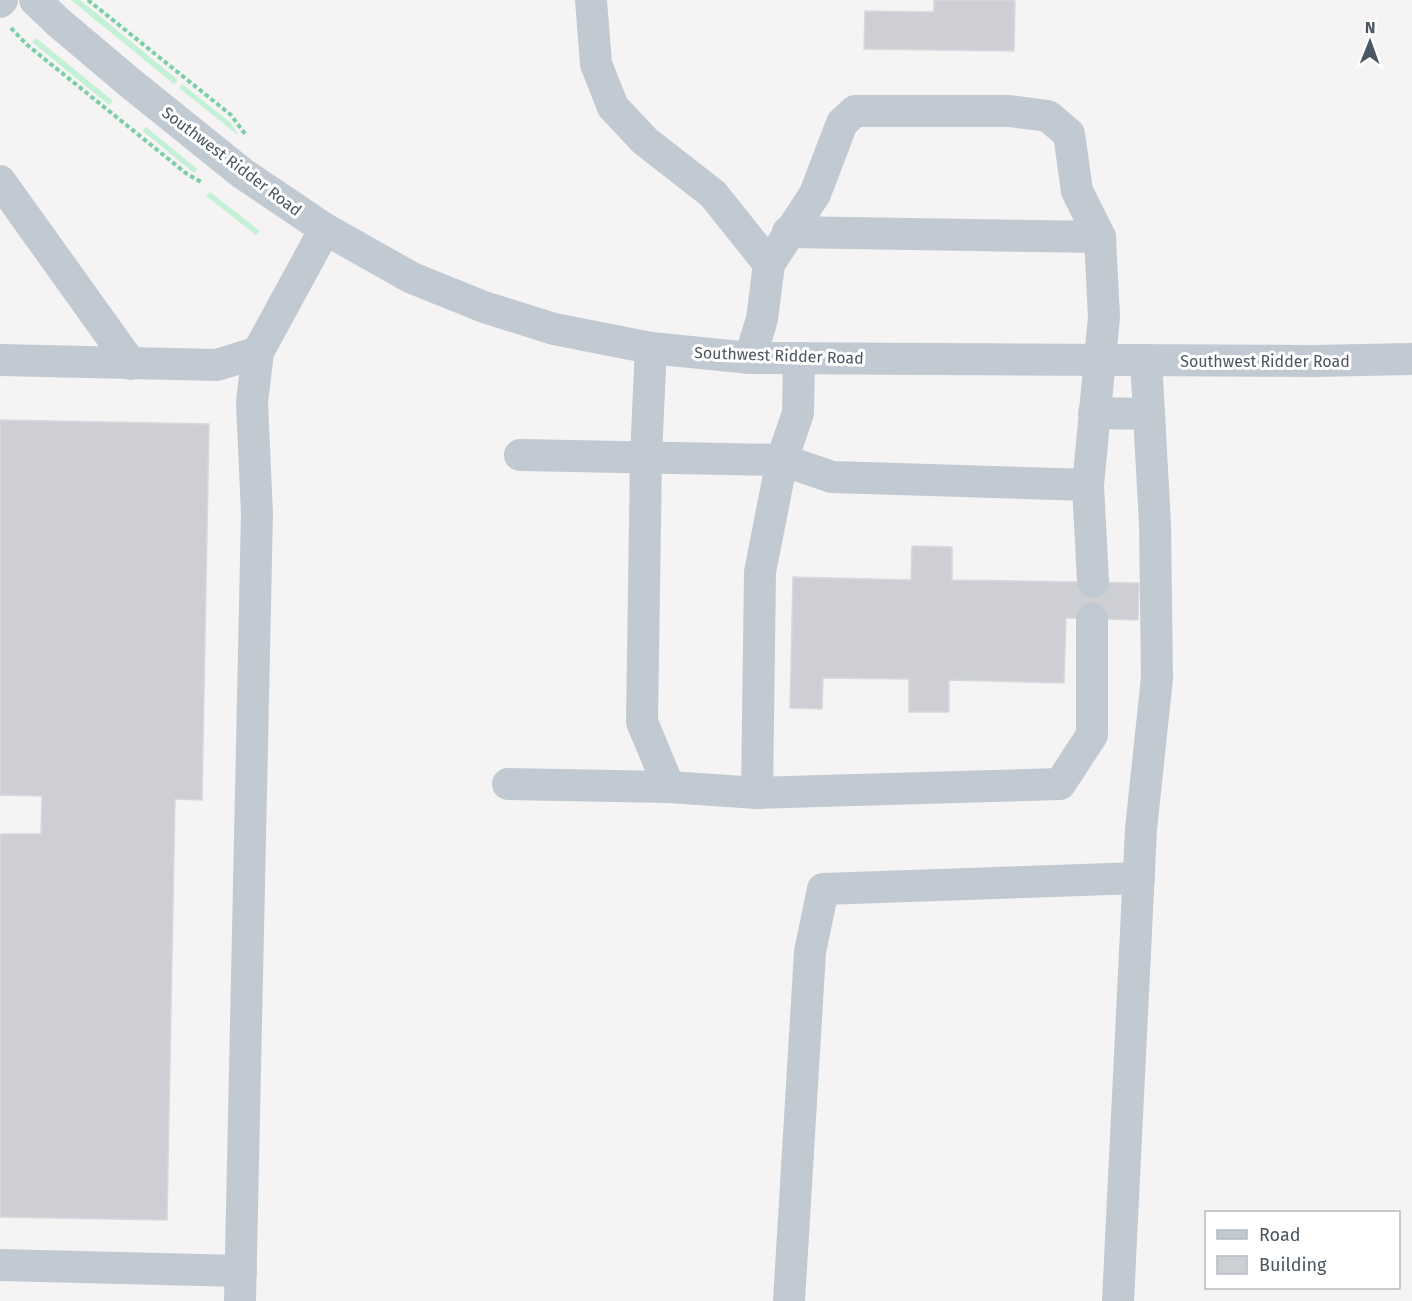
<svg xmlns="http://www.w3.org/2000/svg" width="1412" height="1301" font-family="'Fira Sans',sans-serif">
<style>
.green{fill:#c3f1d5}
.building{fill:#cdcfd5;stroke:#d7d9de;stroke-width:1.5}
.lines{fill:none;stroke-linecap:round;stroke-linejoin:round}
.path{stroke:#7ad0a6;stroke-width:4;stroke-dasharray:4.5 3;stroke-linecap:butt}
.minor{stroke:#c1cad2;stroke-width:32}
.labels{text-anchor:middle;stroke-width:6;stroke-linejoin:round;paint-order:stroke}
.street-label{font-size:16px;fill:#4a5661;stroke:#fff}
</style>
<rect width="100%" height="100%" fill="#f5f3f3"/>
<g class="green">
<path d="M 71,0 L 80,0 L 178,80 L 174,84 Z"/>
<path d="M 36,38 L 113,101 L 109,105 L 32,42 Z"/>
<path d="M 182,84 L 231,123 L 238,135 L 179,88 Z"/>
<path d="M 146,127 L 197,169 L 194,173 L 143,131 Z"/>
<path d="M 210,192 L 260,231 L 256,235 L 206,196 Z"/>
</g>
<g class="building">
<path d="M 934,0 L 1015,0 L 1014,51 L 864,49 L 865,11 L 934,12 Z"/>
<path d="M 0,420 L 209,424 L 202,800 L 175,799 L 167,1220 L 0,1217 L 0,834 L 41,834 L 42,796 L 0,795 Z"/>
<path d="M 912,546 L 952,547 L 952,580 L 1139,583 L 1138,620 L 1066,618 L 1064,683 L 949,680 L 949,712 L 909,712 L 909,679 L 823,678 L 822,709 L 790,708 L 793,577 L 911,580 Z"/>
</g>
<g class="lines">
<g class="path">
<path d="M 88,0 L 231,115 L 245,134"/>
<path d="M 11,28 L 26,44 L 187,174 L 203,183"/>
</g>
<g class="minor">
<path d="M 35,0 L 58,22 L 129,82 L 242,173 L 325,229 L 412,278 L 484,307 L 554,329 L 651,348 L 750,358 L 1313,361 L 1412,359"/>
<path d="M 591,0 L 596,64 L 613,107 L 645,141 L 713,194 L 769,264"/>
<path d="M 0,2 L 2,0"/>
<path d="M 0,181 L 131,364"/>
<path d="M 788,232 L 1100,237"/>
<path d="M 651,348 L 646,456 L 642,722 L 669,787"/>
<path d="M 750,358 L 762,319 L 769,264 L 815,194 L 842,123 L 855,111 L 1009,111 L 1048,116 L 1069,134 L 1077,191 L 1100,237 L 1104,317 L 1088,485 L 832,477 L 782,460 L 798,413 L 799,358"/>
<path d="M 0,360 L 217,365 L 258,352"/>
<path d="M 1094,413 L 1149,414"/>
<path d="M 520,455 L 782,460 L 760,572 L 757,793"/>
<path d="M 1088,485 L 1093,582"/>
<path d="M 508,784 L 669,787 L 757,793 L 1060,784 L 1092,735 L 1092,619"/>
<path d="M 0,1265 L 241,1271"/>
<path d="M 240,1301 L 257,513 L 252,402 L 258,352 L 325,229"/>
<path d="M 789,1301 L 810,952 L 823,889 L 1139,878"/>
<path d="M 1118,1301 L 1141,829 L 1157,678 L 1155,524 L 1146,360"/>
</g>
</g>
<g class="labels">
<g class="street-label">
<text transform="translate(232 161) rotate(37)" y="6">Southwest Ridder Road</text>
<text transform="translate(779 355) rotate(2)" y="6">Southwest Ridder Road</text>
<text x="1265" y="367">Southwest Ridder Road</text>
</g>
</g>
<rect x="1205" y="1211" width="195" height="78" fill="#ffffff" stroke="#b7bbc0" stroke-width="1.5"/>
<rect x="1217" y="1230" width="30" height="9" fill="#c1cad2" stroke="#b7bbc0" stroke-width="1.5"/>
<text x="1259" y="1241" font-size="18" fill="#4a5661">Road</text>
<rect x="1217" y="1256" width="30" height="18" fill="#cdcfd5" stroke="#b7bbc0" stroke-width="1.5"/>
<text x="1259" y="1271" font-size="18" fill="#4a5661">Building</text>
<g transform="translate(1370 42) rotate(1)" stroke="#ffffff" stroke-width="4.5" paint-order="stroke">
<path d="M0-4.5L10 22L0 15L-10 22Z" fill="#4a5661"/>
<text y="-9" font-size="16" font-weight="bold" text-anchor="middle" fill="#4a5661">N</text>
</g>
</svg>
